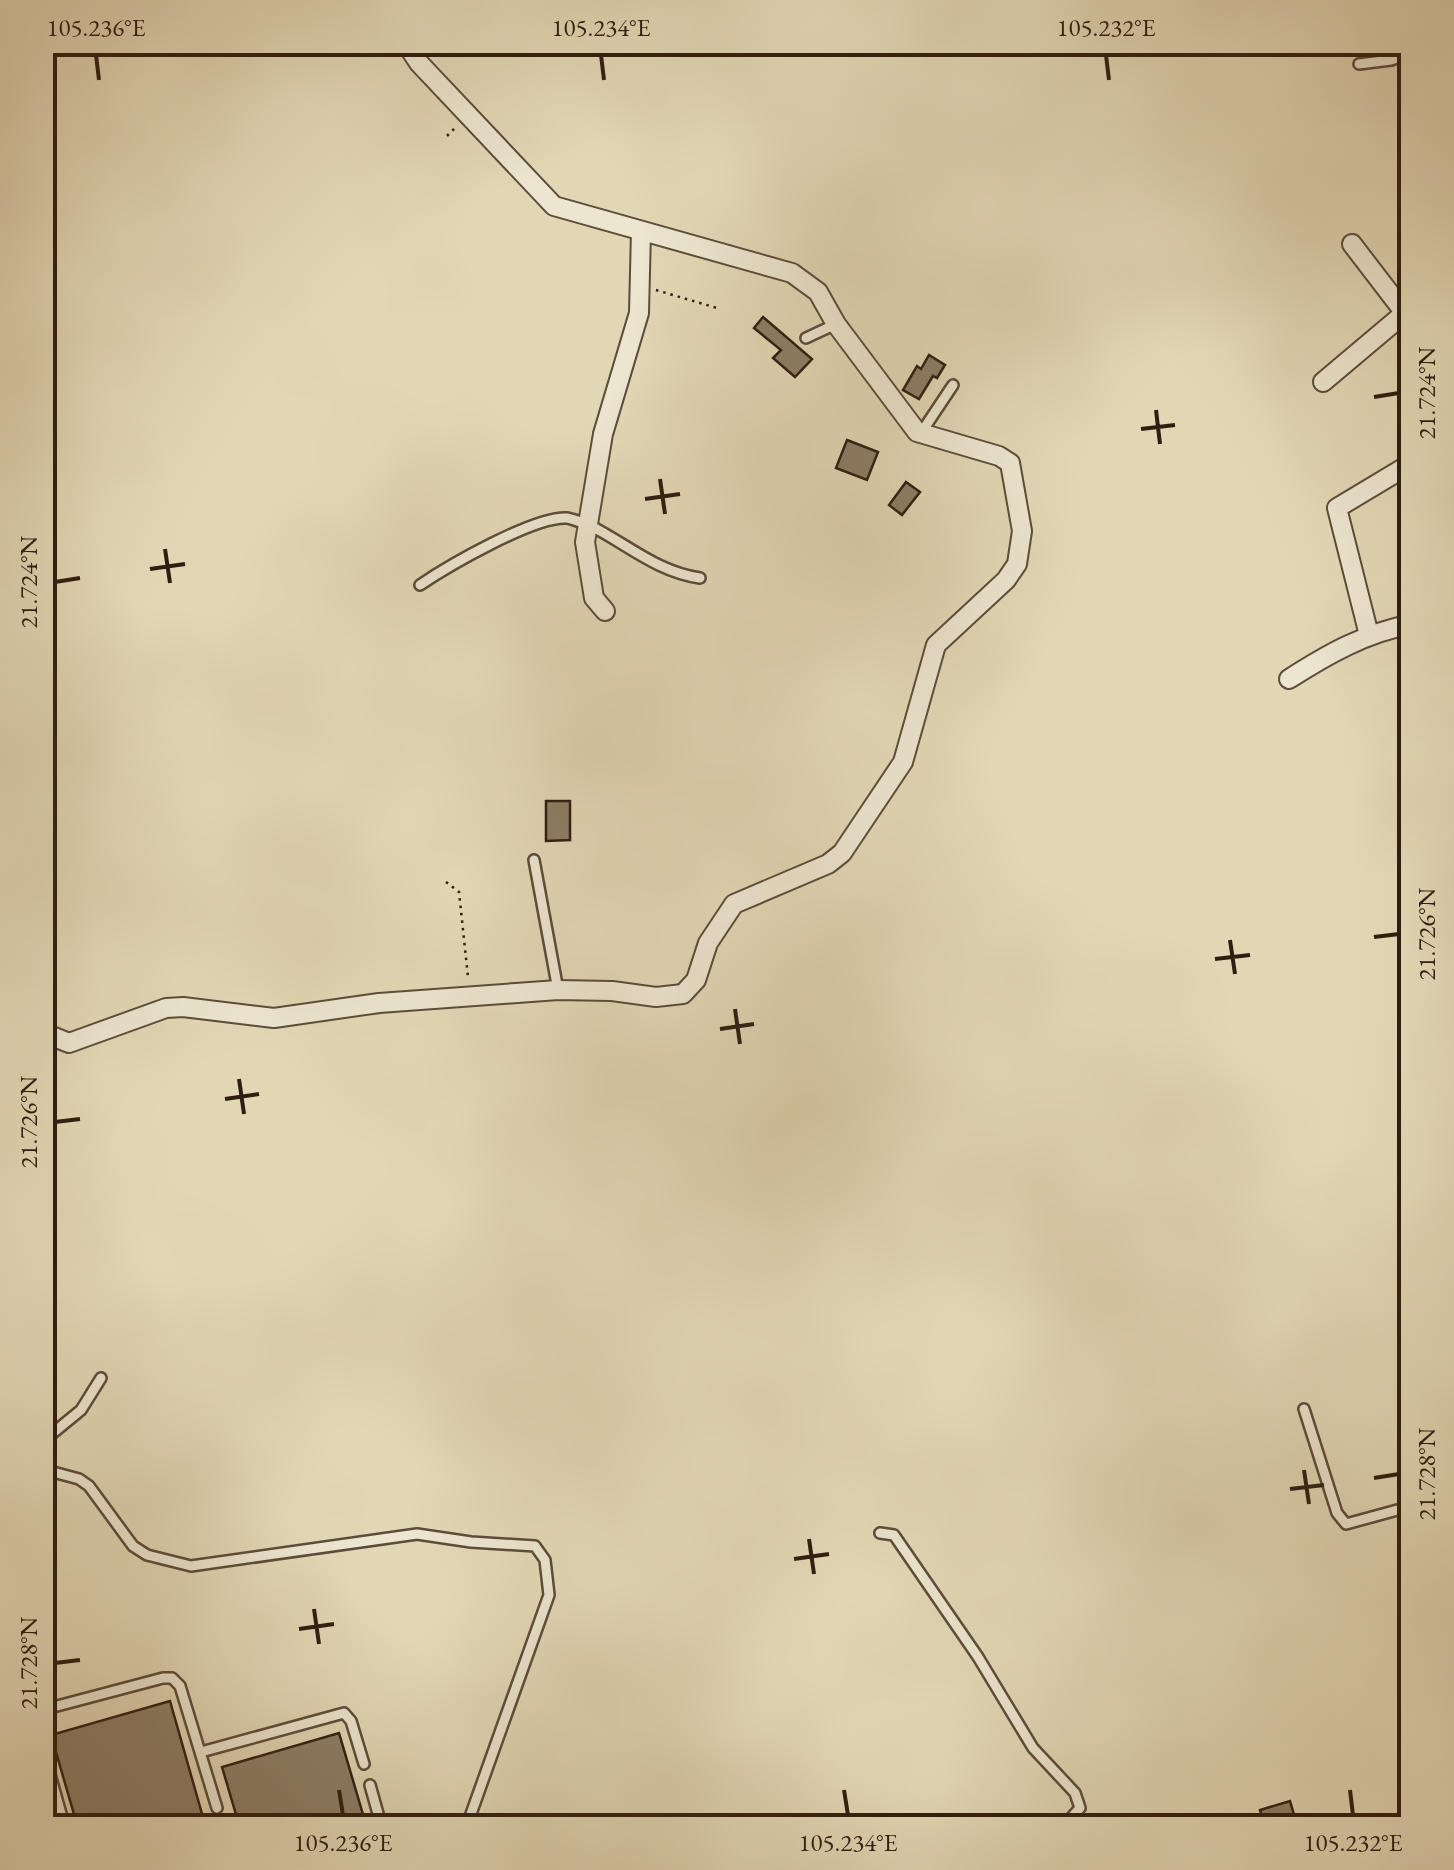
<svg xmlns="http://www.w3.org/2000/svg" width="1454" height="1870" font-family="'EB Garamond',serif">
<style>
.building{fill:#8c7e66;stroke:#2f1d11;stroke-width:2.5}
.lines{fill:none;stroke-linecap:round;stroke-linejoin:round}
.service-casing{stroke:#5c4c3a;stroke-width:14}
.minor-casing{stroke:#5c4c3a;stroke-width:22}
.path{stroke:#2f1d11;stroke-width:2.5;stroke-dasharray:2.5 5;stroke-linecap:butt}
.service{stroke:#ece5cf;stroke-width:9}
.minor{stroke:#ece5cf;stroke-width:18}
.ticks{fill:none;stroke:#2f1d11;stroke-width:4}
.neatline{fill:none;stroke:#2f1d11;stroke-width:4}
.ticks-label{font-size:25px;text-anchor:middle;fill:#2f1d11}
</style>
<rect width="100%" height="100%" fill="#e2d7b5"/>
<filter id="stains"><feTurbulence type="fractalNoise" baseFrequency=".002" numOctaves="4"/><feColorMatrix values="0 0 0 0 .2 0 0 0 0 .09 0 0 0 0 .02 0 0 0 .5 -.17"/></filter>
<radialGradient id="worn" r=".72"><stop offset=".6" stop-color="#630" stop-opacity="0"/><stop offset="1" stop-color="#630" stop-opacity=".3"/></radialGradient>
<g class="building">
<path d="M 763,317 L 812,359 L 795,377 L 773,358 L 781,350 L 754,328 Z"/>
<path d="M 929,355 L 945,365 L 937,378 L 933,376 L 919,399 L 903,390 L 917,366 L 921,369 Z"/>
<path d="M 847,440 L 878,452 L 867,480 L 836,468 Z"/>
<path d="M 906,482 L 920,492 L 902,515 L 889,505 Z"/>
<path d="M 546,801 L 570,801 L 570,840 L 546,841 Z"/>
<path d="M 170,1701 L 206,1828 L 78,1828 L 51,1735 Z"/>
<path d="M 339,1733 L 367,1828 L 240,1828 L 222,1767 Z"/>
<path d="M 1290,1801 L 1298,1828 L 1265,1828 L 1260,1810 Z"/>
</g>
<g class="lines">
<defs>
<g id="service">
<path d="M 1359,64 L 1391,60 L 1412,53"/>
<path d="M 806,338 L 836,324"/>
<path d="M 921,433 L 953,385"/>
<path d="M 420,585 C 448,566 534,516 567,518 C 573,519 583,523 589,525 C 627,544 657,572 700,578"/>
<path d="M 534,860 L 558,990"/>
<path d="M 1304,1409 L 1337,1513 L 1346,1524 L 1412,1506"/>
<path d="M 42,1442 L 81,1410 L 101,1378"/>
<path d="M 42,1469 L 79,1479 L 89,1486 L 133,1546 L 147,1555 L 191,1566 L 417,1534 L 471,1542 L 535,1546 L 545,1560 L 549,1595 L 466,1828"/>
<path d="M 880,1533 L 894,1535 L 978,1657 L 1033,1748 L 1075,1793 L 1080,1808 L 1062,1828"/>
<path d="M 42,1710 L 163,1678 L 172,1678 L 180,1686 L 217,1808"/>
<path d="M 42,1746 L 65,1828"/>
<path d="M 201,1752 L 344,1713 L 351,1721 L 364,1764"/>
<path d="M 370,1785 L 382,1828"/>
</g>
<g id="minor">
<path d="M 1352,244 L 1411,321"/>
<path d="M 1323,382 L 1412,307"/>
<path d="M 605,611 L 594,598 L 585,542 L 603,434 L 639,313 L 641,231"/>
<path d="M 1369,635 L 1337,508 L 1412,463"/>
<path d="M 1289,679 C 1328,654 1365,633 1412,624"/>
<path d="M 42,1032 L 69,1043 L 166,1008 L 183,1007 L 274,1018 L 379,1003 L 558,990 L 612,991 L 656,997 L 683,994 L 696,980 L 708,943 L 734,904 L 828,864 L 842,853 L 903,762 L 936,645 L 1006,580 L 1017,564 L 1022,531 L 1010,463 L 999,456 L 917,432 L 836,324 L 818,292 L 792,273 L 554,206 L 419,63 L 405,42"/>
</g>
</defs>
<use href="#service" class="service-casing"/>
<use href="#minor" class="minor-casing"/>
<g class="path">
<path d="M 447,136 L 456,127"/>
<path d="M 656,290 L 717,308"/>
<path d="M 446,882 L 459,892 L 468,977"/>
</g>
<use href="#service" class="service"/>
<use href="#minor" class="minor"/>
</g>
<path class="ticks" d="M 96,55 L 99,80M 601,55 L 604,80M 1106,55 L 1109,80M 1374,397 L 1399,393M 1156,410 L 1160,444M 1141,429 L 1175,425M 660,479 L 665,514M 645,499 L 680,494M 165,549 L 170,583M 150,569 L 185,564M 55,582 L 80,578M 1374,937 L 1399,934M 1230,940 L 1235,974M 1215,959 L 1250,955M 735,1009 L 740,1044M 720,1029 L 754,1024M 239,1079 L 244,1114M 225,1099 L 259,1094M 55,1122 L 80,1119M 1304,1470 L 1309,1504M 1374,1478 L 1399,1474M 1290,1489 L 1324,1485M 809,1539 L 814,1574M 794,1559 L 829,1554M 314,1609 L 319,1644M 299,1629 L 334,1624M 55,1663 L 80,1660M 339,1790 L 343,1815M 844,1790 L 848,1815M 1350,1790 L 1353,1815"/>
<rect width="1454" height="1870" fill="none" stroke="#e2d7b5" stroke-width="110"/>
<rect x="55" y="55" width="1344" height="1760" class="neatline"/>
<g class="ticks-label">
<text x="96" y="36">105.236°E</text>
<text x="601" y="36">105.234°E</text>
<text x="1106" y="36">105.232°E</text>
<text transform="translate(1426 393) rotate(-90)" y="9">21.724°N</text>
<text transform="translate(28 582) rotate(-90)" y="9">21.724°N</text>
<text transform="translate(1426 934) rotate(-90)" y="9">21.726°N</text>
<text transform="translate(28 1122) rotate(-90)" y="9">21.726°N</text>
<text transform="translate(1426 1474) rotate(-90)" y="9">21.728°N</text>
<text transform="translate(28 1663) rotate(-90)" y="9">21.728°N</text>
<text x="343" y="1851">105.236°E</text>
<text x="848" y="1851">105.234°E</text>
<text x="1353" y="1851">105.232°E</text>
</g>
<rect width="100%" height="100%" filter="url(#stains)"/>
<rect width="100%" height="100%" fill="url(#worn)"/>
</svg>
